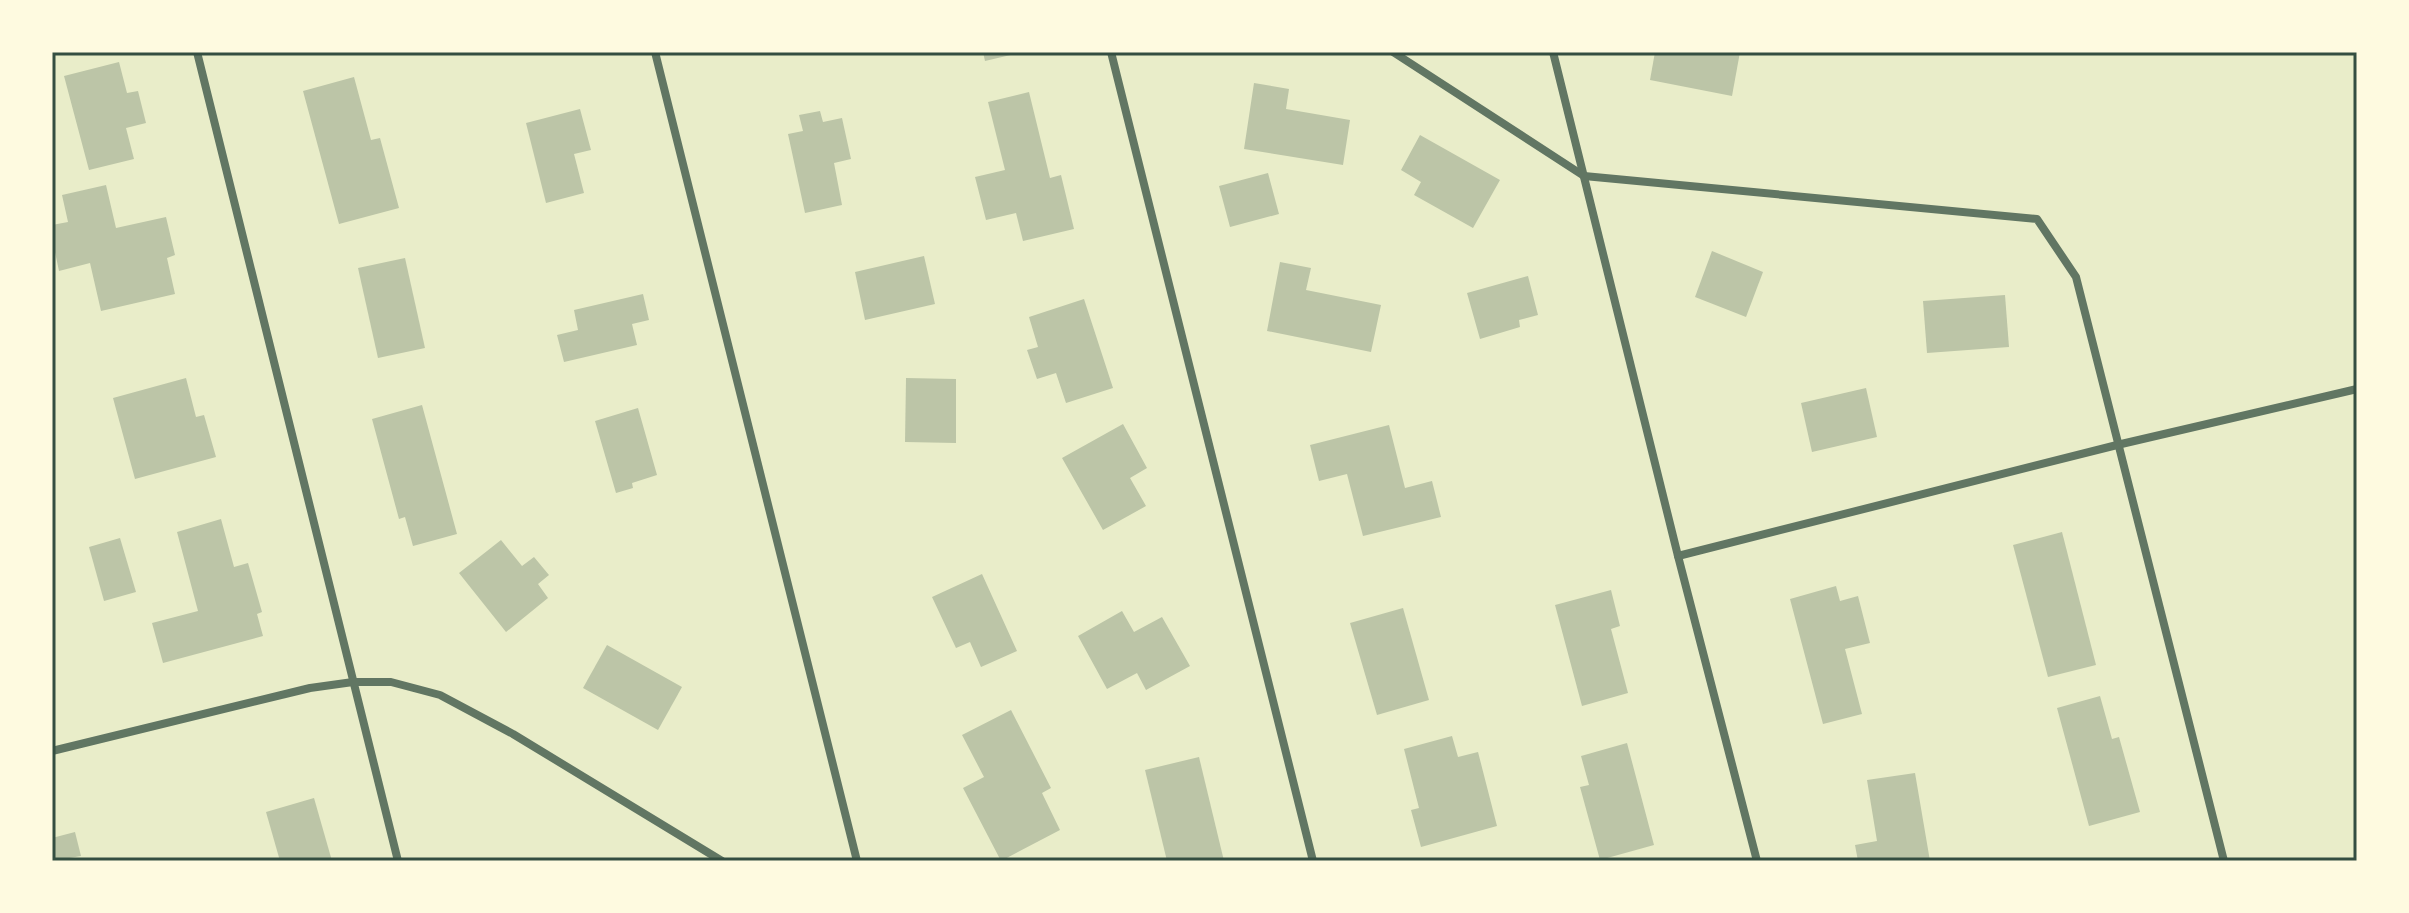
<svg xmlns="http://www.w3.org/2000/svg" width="2409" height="913" font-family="Jost,sans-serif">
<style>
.building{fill:#bcc5a7}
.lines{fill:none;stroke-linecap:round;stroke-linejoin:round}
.minor{stroke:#617663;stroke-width:8}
.neatline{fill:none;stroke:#344e41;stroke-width:3}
</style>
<rect width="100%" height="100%" fill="#e9edc9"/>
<g class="building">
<path d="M 983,52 L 1019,52 L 1019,53 L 985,61 Z"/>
<path d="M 1655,52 L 1740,52 L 1732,96 L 1650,80 Z"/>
<path d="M 119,62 L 127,93 L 138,91 L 146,123 L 126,128 L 134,159 L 89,170 L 64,76 Z"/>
<path d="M 354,77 L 371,140 L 380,138 L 399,208 L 339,224 L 303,91 Z"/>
<path d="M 1254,83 L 1289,89 L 1286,109 L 1350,120 L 1343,165 L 1244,149 Z"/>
<path d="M 1029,92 L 1050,178 L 1061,175 L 1074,229 L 1023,241 L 1016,213 L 986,220 L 975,177 L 1005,170 L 988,102 Z"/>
<path d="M 580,109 L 591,150 L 574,154 L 584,193 L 546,203 L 526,123 Z"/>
<path d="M 820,111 L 823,122 L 842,118 L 851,159 L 834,163 L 842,205 L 805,213 L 788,134 L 803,131 L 799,115 Z"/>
<path d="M 1420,135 L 1500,180 L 1473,228 L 1414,195 L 1421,182 L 1401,170 Z"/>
<path d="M 1268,173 L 1279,214 L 1230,227 L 1219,186 Z"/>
<path d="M 106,185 L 116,228 L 166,217 L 175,255 L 167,258 L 175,294 L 101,311 L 90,263 L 59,271 L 52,238 L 52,225 L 68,222 L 62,195 Z"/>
<path d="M 1712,251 L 1763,272 L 1746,317 L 1695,297 Z"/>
<path d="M 924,256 L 935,304 L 865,320 L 855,272 Z"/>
<path d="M 405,258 L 425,348 L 378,358 L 358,268 Z"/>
<path d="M 1280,262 L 1311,268 L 1306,290 L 1381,305 L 1371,352 L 1267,331 Z"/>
<path d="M 1528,276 L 1538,315 L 1519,320 L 1520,327 L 1480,339 L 1467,293 Z"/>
<path d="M 643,294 L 649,320 L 632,324 L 637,345 L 564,362 L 557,335 L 578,330 L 574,310 Z"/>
<path d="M 2005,295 L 2009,347 L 1927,353 L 1923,301 Z"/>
<path d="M 1084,299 L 1113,388 L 1066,403 L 1056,373 L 1037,379 L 1027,350 L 1038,347 L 1029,317 Z"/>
<path d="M 186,378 L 196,417 L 204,415 L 216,457 L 135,479 L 113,398 Z"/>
<path d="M 906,378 L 956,379 L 956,443 L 905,442 Z"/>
<path d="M 1866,388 L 1877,437 L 1812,452 L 1801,403 Z"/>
<path d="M 422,405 L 457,534 L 413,546 L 405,517 L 399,519 L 372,419 Z"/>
<path d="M 638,408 L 657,475 L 632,483 L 633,488 L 616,493 L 595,421 Z"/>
<path d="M 1123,424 L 1147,468 L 1130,478 L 1146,506 L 1103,530 L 1062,458 Z"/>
<path d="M 1389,425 L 1405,488 L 1432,481 L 1441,517 L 1363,536 L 1347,474 L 1319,481 L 1310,445 Z"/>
<path d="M 221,519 L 234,567 L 248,563 L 262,612 L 257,614 L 263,636 L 163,663 L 152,623 L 198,611 L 177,532 Z"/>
<path d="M 2062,532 L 2096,665 L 2048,677 L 2013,545 Z"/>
<path d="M 120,538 L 136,592 L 104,601 L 89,547 Z"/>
<path d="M 501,540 L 522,566 L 534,557 L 549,575 L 538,584 L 548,598 L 506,632 L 459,573 Z"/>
<path d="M 982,574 L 1017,651 L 981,667 L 970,642 L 956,648 L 932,597 Z"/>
<path d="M 1836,586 L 1840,601 L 1858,596 L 1870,643 L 1845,649 L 1862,714 L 1823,724 L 1790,599 Z"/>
<path d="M 1611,590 L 1620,626 L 1611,629 L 1628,693 L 1582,706 L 1555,605 Z"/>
<path d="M 1403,608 L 1429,700 L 1377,715 L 1350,623 Z"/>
<path d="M 1122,611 L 1134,632 L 1162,617 L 1190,666 L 1146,690 L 1137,673 L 1107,689 L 1078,636 Z"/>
<path d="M 607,645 L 682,687 L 658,730 L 583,688 Z"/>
<path d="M 2100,696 L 2112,739 L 2119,737 L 2140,812 L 2089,826 L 2057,708 Z"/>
<path d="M 1011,710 L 1051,788 L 1042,793 L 1060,830 L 1001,861 L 963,788 L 984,777 L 962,735 Z"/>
<path d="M 1452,736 L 1458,757 L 1478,752 L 1497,826 L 1421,847 L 1411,810 L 1419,808 L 1404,749 Z"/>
<path d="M 1627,743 L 1654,845 L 1600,860 L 1580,787 L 1589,785 L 1581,756 Z"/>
<path d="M 1199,757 L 1224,861 L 1167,861 L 1145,770 Z"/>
<path d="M 1915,773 L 1930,861 L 1858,861 L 1855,845 L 1877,841 L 1867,780 Z"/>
<path d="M 314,798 L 332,861 L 280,861 L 266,812 Z"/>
<path d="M 75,832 L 81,856 L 52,861 L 52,838 Z"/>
</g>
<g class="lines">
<g class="minor">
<path d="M 197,52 L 398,861"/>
<path d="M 655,52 L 857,861"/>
<path d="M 1111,52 L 1313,861"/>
<path d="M 1393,52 L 1584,176 L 2037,219 L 2076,277 L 2224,861"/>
<path d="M 1553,52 L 1678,556 L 1757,861"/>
<path d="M 1678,556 L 2117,445 L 2357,389"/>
<path d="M 52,751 L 310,688 L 353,682 L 391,682 L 440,695 L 513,734 L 722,861"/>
</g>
</g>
<rect width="2409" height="913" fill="none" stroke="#fefae0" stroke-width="108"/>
<rect x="54" y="54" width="2301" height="805" class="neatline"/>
</svg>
